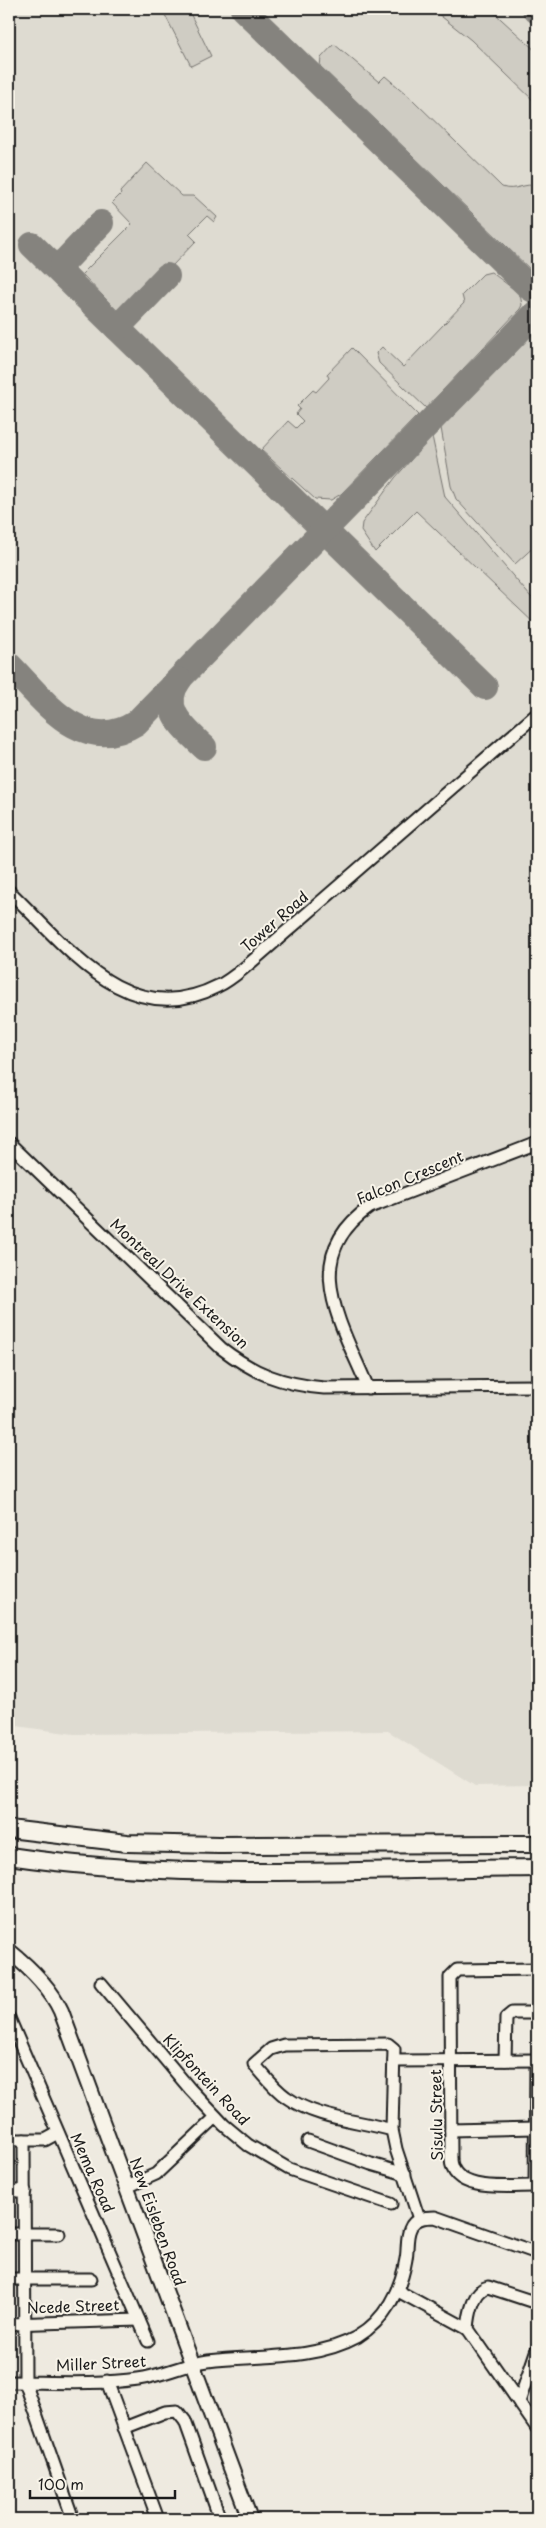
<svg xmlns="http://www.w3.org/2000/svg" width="546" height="2528" font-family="'Playpen Sans',sans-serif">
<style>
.built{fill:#dedbd1}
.green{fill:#cfccc3;stroke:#767470}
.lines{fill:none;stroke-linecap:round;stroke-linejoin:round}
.taxiway{stroke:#85837e;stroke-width:26}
.minor-casing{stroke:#1c1c1c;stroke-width:15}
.major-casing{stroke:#1c1c1c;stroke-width:18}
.highway-casing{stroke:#1c1c1c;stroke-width:20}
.minor{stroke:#f7f3e8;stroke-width:11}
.major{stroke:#f7f3e8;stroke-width:14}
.highway{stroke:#f7f3e8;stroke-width:16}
.labels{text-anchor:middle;stroke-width:4;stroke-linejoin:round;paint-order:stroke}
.street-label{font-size:15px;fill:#1c1c1c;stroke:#f7f3e8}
</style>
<rect width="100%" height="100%" fill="#eeeae0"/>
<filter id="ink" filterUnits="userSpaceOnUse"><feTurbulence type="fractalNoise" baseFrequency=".02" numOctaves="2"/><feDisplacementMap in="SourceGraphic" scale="10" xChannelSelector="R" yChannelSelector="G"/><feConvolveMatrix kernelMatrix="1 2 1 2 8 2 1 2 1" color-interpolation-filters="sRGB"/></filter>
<g filter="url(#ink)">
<path class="built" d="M 9,9 L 537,9 L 537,1785 L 475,1786 L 388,1731 L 74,1734 L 9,1725 Z"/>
<g class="green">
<path d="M 162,9 L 188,9 L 211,56 L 191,66 Z"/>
<path d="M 432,9 L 490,9 L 537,52 L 537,104 L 471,40 Z"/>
<path d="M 334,44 L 379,82 L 385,76 L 412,99 L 502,187 C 515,192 525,182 537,186 L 537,276 L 320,66 L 321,58 Z"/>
<path d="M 147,163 L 182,196 L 194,196 L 217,217 L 214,222 L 207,216 L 189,234 L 196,241 L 123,317 L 82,274 L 132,224 L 112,203 L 121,194 L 120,192 Z"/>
<path d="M 491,272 L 520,294 L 522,305 L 520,309 L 426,408 L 379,363 L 376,353 L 382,347 L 403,367 L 464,303 L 462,295 L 483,274 Z"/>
<path d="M 537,330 L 537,544 L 515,564 L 456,499 L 451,486 L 441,428 Z"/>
<path d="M 352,348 L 418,415 L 341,494 L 331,500 L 315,499 L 261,450 L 288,421 L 296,428 L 303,421 L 296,414 L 300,409 L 297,406 L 313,390 L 316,392 L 329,378 L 327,374 Z"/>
<path d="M 432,436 L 445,497 L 537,604 L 537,626 L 416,511 L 375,552 L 361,531 L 362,523 L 395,478 Z"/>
</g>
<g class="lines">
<g class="taxiway">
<path d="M 243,9 L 530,288 L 537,292"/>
<path d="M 535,9 L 537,11"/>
<path d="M 32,245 L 485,687"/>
<path d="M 65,277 L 62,270 L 64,262 L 101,223"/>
<path d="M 117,328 L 167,276"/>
<path d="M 9,665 C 43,699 82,757 136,723 L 537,312"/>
<path d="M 179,680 C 158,708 185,729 204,747"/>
</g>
<defs>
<g id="minor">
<path d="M 9,891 C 66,945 127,1033 218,986 C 229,981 239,972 249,964 L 537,714"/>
<path d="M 9,1143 L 221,1348 C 255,1374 281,1384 324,1388 L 537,1386"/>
<path d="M 368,1388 C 342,1325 297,1257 370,1207 L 537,1143"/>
<path d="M 537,1969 L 457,1970 L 450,1977 L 451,2159 C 452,2195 514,2185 537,2186"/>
<path d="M 101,1983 L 190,2089 L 224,2125 L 248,2145 L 289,2169 L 391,2204"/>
<path d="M 9,2018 L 148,2341"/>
<path d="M 505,2060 L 506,2018 L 512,2013 L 537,2013"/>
<path d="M 394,2061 L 537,2060"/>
<path d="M 392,2130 L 394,2049 L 388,2044 L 284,2045 L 271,2049 L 254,2064 C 264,2075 274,2089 286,2097 C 317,2119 357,2120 392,2130 L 396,2149 L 419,2219"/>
<path d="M 451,2130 L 535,2128"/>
<path d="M 9,2140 L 45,2140 L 58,2133"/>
<path d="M 24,2140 L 25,2382 L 73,2519"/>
<path d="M 308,2141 L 371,2164 L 405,2174"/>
<path d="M 535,2186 L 536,2060"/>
<path d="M 127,2187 L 156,2174 L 216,2117"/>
<path d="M 9,2191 L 25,2191"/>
<path d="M 9,2234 L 59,2234"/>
<path d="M 9,2279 L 91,2279"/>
<path d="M 398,2291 L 468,2329"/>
<path d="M 537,2303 L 488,2287 C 473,2290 469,2316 468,2329 L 537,2428"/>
<path d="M 9,2324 L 139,2320"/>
<path d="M 107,2381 L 158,2519"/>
<path d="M 9,2382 C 51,2382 96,2385 138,2379 C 162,2376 184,2364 208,2361 C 256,2355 313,2361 357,2337 C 385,2320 401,2290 406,2259 C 408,2250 406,2238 410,2229 C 414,2218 425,2217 435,2217 L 537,2253"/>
<path d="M 519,2402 L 537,2349"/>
<path d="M 124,2428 L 165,2412 L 177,2411 L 185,2421 L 220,2519"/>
</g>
<path id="major" d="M 9,1951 C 29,1967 50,1987 61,2011 L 250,2519"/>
<g id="highway">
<path d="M 9,1829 L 127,1843 L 219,1845 L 537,1844"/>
<path d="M 9,1856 C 184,1882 361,1869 537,1868"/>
</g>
</defs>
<use href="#minor" class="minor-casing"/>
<use href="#major" class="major-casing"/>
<use href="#highway" class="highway-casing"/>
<use href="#minor" class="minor"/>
<use href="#major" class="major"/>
<use href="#highway" class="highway"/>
</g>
</g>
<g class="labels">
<g class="street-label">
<text transform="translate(275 922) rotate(-41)" y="5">Tower Road</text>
<text transform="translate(410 1178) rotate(-23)" y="5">Falcon Crescent</text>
<text transform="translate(179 1284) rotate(43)" y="5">Montreal Drive Extension</text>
<text transform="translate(206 2080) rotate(47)" y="5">Klipfontein Road</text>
<text transform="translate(437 2115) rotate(-91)" y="5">Sisulu Street</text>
<text transform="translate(92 2173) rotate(66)" y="5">Mema Road</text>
<text transform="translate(157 2222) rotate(70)" y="5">New Eisleben Road</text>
<text transform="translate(73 2307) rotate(-2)" y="5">Ncede Street</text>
<text transform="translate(101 2364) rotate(-3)" y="5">Miller Street</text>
</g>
</g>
<rect width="546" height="2528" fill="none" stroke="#f7f3e8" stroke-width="30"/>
<rect x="15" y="15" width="516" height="2498" fill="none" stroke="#1c1c1c" stroke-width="2" filter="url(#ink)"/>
<path d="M30 2490v8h145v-8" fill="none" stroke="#1c1c1c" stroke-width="2.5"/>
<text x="38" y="2490" font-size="15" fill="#1c1c1c" stroke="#f7f3e8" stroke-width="4" paint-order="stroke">100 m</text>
</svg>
